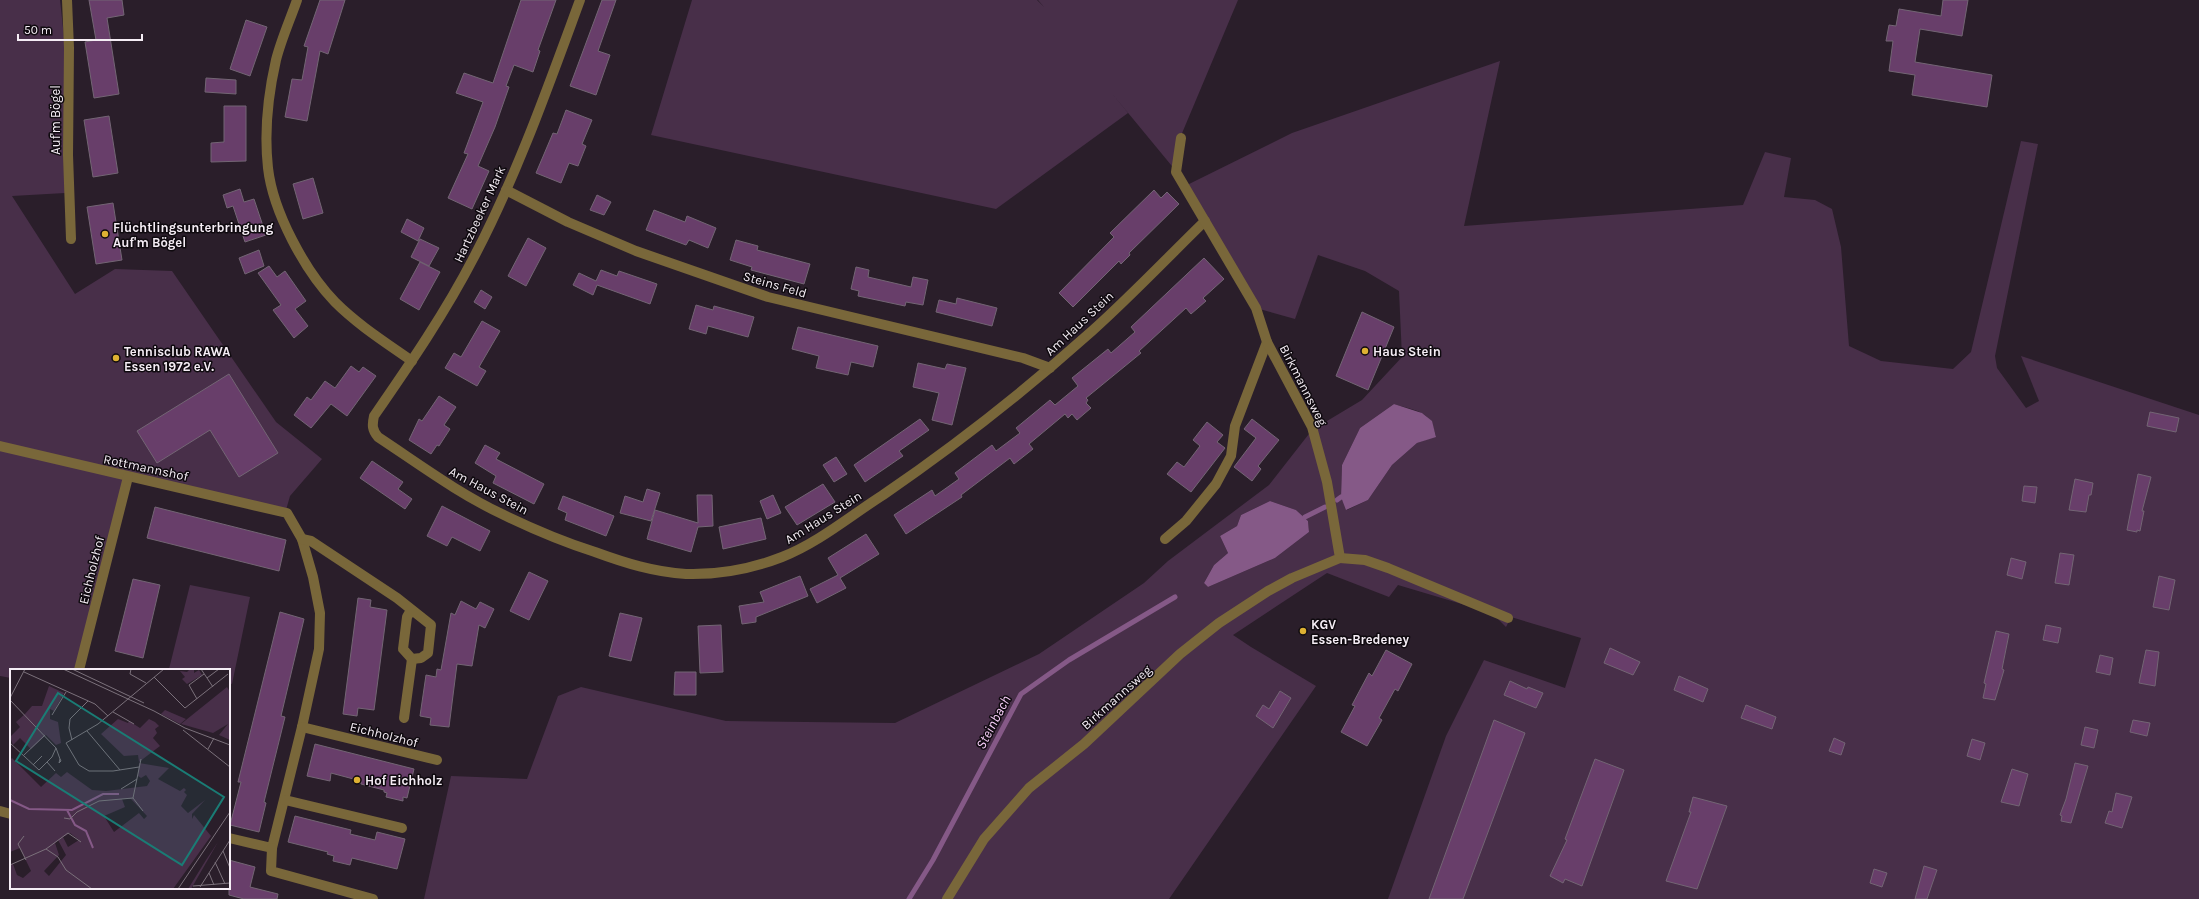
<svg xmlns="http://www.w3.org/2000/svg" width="2199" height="899" font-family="Karla,sans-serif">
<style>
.green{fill:#482f49;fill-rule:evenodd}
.water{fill:#855987}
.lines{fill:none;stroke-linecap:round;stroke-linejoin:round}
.stream{stroke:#855987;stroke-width:5}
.building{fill:#683e6a;stroke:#736574}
.street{stroke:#79673a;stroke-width:10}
.poi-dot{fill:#deb133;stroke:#0f0a0f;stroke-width:1.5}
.labels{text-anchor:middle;stroke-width:3;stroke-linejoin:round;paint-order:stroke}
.street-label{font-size:13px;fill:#f5edf5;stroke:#0f0a0f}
.poi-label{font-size:13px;font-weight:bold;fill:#f5edf5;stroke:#0f0a0f;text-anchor:start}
.water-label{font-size:14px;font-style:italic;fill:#f6cdf7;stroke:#0f0a0f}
.inset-river{fill:none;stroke:#855987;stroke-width:2}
.inset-road{fill:none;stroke:#7b717b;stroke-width:1}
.view{fill:#1a7c75;fill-opacity:0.15;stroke:#1a7c75;stroke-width:2}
.inset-edge{fill:none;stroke:#f5edf5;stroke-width:2}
</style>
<rect width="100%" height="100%" fill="#2a1e2a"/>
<g class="green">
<path d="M 0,0 L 60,0 L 64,37 L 65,193 L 12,196 L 75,294 L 115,269 L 172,271 L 276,422 L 322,459 L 290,496 L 286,510 L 0,443 Z"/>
<path d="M 692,0 L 1037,0 L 1044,7 L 1038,0 L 1238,0 L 1180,138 L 1176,171 L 1110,91 L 1128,113 L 996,209 L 651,135 Z"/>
<path d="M 1500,61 L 1464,226 L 1743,205 L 1765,152 L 1791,158 L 1784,197 L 1815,200 L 1832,209 L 1841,247 L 1849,346 L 1881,361 L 1953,369 L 1971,352 L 2021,141 L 2038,144 L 1995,356 L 1997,368 L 2026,408 L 2039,401 L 2021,356 L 2199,415 L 2199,899 L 1388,899 L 1446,736 L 1484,660 L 1565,688 L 1581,638 L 1511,617 L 1506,627 L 1492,613 L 1398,585 L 1389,597 L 1327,573 L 1233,635 L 1251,647 L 1316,686 L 1169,899 L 948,899 L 986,839 L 1029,789 L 1084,745 L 1181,657 L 1214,630 L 1180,652 L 1083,743 L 1027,787 L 984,839 L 947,899 L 424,899 L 451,776 L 527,779 L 558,696 L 581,687 L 726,721 L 895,723 L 1039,654 L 1144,583 L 1168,561 L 1269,485 L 1312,430 L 1362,400 L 1402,357 L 1399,291 L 1365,271 L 1318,255 L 1295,319 L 1256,308 L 1185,186 L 1292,133 ZM 1394,404 C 1418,412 1429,409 1436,436 L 1417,443 L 1392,465 L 1368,500 L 1347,510 L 1341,497 L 1342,465 L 1360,428 ZM 1270,501 L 1296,510 L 1308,521 L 1309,532 L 1275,558 L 1208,587 L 1204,583 L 1214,565 L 1228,553 L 1220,536 L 1237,526 L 1241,515 Z"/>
<path d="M 0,447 L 127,477 L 76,670 L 11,670 L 11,678 L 0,676 Z"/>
<path d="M 190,585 L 250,597 L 232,684 L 229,683 L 229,670 L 169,669 Z"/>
</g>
<g class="water">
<path d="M 1394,404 L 1422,413 L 1432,421 L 1436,437 L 1417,443 L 1392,465 L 1368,500 L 1346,510 L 1341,497 L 1342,465 L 1360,428 Z"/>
<path d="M 1270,501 L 1296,510 L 1308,521 L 1309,532 L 1275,558 L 1208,587 L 1204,583 L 1214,565 L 1228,553 L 1220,536 L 1237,526 L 1241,515 Z"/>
</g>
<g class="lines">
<g class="stream">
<path d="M 1337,500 L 1341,497"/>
<path d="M 1305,517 L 1325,507"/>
<path d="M 909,899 L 933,860 L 1021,694 L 1069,660 L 1175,597"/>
</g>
</g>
<g class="building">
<path d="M 89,0 L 122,0 L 124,15 L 107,18 L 119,94 L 94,98 L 85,42 L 96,40 Z"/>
<path d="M 320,0 L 345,0 L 328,54 L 320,51 L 307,121 L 285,117 L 292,79 L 302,80 L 308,47 L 304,46 Z"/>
<path d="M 521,0 L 556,0 L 538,50 L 540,51 L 533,72 L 514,65 L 506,86 L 509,87 L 495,127 L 478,166 L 489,171 L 472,209 L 448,198 L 468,154 L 464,153 L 483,102 L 456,93 L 464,73 L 493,83 Z"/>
<path d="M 602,0 L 616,0 L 598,51 L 610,55 L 596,95 L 570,86 Z"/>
<path d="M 1943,0 L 1968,0 L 1962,36 L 1920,29 L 1915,62 L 1992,75 L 1987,107 L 1912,95 L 1915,75 L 1889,71 L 1893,41 L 1886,41 L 1889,25 L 1896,26 L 1899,9 L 1941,16 Z"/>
<path d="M 246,20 L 267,27 L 250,76 L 230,69 Z"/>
<path d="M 206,78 L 236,80 L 236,94 L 205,92 Z"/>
<path d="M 224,106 L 246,106 L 246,161 L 211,162 L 211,143 L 224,142 Z"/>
<path d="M 566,110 L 592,120 L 582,144 L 586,146 L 578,166 L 569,163 L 561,183 L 536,173 L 553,133 L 557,134 Z"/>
<path d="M 109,116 L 118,173 L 93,177 L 84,120 Z"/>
<path d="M 313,178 L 323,213 L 303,219 L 293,184 Z"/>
<path d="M 240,189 L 244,202 L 254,199 L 266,235 L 245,242 L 233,206 L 227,208 L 223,195 Z"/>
<path d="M 1154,190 L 1161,198 L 1167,192 L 1179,204 L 1129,253 L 1130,255 L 1121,264 L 1119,261 L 1073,307 L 1059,293 L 1114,237 L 1110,233 Z"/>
<path d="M 597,195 L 611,202 L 604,215 L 590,210 Z"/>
<path d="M 113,203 L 122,260 L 96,264 L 87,207 Z"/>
<path d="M 654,210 L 685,222 L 687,216 L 716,228 L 708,248 L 689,240 L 686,245 L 646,230 Z"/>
<path d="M 407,219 L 424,228 L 418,241 L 401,232 Z"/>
<path d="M 528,238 L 546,248 L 526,286 L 508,276 Z"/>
<path d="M 420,239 L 439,248 L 429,266 L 411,257 Z"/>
<path d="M 736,240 L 758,246 L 757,250 L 810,264 L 804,284 L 751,270 L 752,267 L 730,260 Z"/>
<path d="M 259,250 L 264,266 L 245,274 L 239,258 Z"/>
<path d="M 1204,258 L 1224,279 L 1203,298 L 1206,301 L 1191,314 L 1186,308 L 1139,351 L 1141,353 L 1086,398 L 1088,400 L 1086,403 L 1091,408 L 1077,420 L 1072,414 L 1068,418 L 1065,414 L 1029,444 L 1033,449 L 1014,464 L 1010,458 L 961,495 L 962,497 L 906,534 L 894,515 L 932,490 L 935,496 L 959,479 L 955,473 L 992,445 L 996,451 L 1020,433 L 1016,428 L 1050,400 L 1055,405 L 1078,386 L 1072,378 L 1108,349 L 1111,353 L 1135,332 L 1131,327 Z"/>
<path d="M 420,262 L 440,272 L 419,310 L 400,299 Z"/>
<path d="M 269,266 L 277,277 L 285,271 L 306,301 L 295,309 L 308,326 L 294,338 L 273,310 L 281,305 L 258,273 Z"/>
<path d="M 856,267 L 869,270 L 868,277 L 911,287 L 913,277 L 928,280 L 923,305 L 906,302 L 905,306 L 858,296 L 859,291 L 851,289 Z"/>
<path d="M 601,270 L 617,276 L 619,271 L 657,284 L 650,304 L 597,285 L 593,295 L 573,285 L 579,273 L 596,281 Z"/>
<path d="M 481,290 L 492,297 L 485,309 L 474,302 Z"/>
<path d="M 957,298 L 997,308 L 992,326 L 936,312 L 939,300 L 956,304 Z"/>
<path d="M 696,305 L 713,310 L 714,306 L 754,317 L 748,337 L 708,326 L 706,334 L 689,329 Z"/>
<path d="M 1362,312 L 1394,327 L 1368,390 L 1336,376 Z"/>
<path d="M 482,321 L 500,331 L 479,367 L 486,371 L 477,386 L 445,368 L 454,353 L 461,357 Z"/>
<path d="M 798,327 L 878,346 L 873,367 L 851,362 L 848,375 L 816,368 L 819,356 L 792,349 Z"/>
<path d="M 918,363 L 945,369 L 947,364 L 966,368 L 952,425 L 932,420 L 939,393 L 913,387 Z"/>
<path d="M 351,366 L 359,372 L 363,367 L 376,376 L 347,416 L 331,404 L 311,428 L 294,415 L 307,397 L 311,400 L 325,381 L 335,388 Z"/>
<path d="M 229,374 L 278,453 L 239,477 L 210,430 L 157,463 L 137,431 Z"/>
<path d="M 439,396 L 456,407 L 444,425 L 450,429 L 439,446 L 437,445 L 431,454 L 409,440 L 419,419 L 422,421 Z"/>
<path d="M 2150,412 L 2179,418 L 2176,432 L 2147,426 Z"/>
<path d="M 920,419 L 929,430 L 899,451 L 903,456 L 865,482 L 854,465 Z"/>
<path d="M 1252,419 L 1279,440 L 1258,466 L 1261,469 L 1252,481 L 1234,467 L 1256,438 L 1244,429 Z"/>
<path d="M 1207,422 L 1223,435 L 1217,442 L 1225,448 L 1191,492 L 1167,474 L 1177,462 L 1184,467 L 1200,446 L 1193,440 Z"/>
<path d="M 485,445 L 500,453 L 496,459 L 544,484 L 534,504 L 493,483 L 496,476 L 475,463 Z"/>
<path d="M 836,457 L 847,474 L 834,482 L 823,465 Z"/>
<path d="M 372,461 L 403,482 L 398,489 L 412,499 L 405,509 L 360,478 Z"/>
<path d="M 2138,474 L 2151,477 L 2142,511 L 2144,511 L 2140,531 L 2137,530 L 2137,532 L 2127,530 Z"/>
<path d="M 2075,479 L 2093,483 L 2091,495 L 2089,495 L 2086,512 L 2069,510 Z"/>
<path d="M 823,484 L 835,502 L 797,525 L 785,507 Z"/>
<path d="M 2024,486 L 2037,487 L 2035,503 L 2022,501 Z"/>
<path d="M 647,489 L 660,493 L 651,521 L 620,513 L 625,496 L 643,502 Z"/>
<path d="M 697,495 L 712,495 L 713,526 L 698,527 L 691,552 L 647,539 L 655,510 L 698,523 Z"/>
<path d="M 773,495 L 781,513 L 767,519 L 760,501 Z"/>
<path d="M 563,496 L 614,516 L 606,536 L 565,520 L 567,513 L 558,509 Z"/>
<path d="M 442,506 L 490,531 L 480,551 L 452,537 L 447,546 L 427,536 Z"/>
<path d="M 155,507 L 286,540 L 279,571 L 147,538 Z"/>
<path d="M 761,518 L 766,539 L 723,549 L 719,527 Z"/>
<path d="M 866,534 L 879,554 L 840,578 L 846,588 L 817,603 L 810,589 L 838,575 L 828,558 Z"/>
<path d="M 2060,553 L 2074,555 L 2069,585 L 2055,583 Z"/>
<path d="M 2011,558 L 2026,562 L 2022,579 L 2007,575 Z"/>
<path d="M 529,572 L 548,581 L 529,620 L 510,611 Z"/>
<path d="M 800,576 L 808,596 L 756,617 L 756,622 L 742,624 L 739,606 L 764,602 L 760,592 Z"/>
<path d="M 2159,576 L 2175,580 L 2169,610 L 2153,607 Z"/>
<path d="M 133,579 L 160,585 L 143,658 L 115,651 Z"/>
<path d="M 358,598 L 371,600 L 370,607 L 387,610 L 374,710 L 358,708 L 357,716 L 343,714 Z"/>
<path d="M 461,601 L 476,609 L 480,602 L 494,609 L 485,628 L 479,625 L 472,666 L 457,664 L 449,727 L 430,725 L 431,718 L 420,716 L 426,675 L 436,677 L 437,669 L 441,670 L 451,613 L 455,615 Z"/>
<path d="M 280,612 L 304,619 L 281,716 L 285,717 L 264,802 L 266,803 L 259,832 L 230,825 L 241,782 L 238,782 Z"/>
<path d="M 620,613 L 642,618 L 631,661 L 609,656 Z"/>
<path d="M 721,625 L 723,672 L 700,673 L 698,626 Z"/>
<path d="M 2046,625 L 2061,628 L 2058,643 L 2043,640 Z"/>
<path d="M 1996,631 L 2009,634 L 2002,669 L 2004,670 L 1995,700 L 1983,698 L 1986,684 L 1984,683 Z"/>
<path d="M 1610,648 L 1640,662 L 1633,675 L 1604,663 Z"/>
<path d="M 1386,650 L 1412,664 L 1398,691 L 1395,689 L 1379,718 L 1382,720 L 1367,746 L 1341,732 L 1355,706 L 1352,705 L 1369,673 L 1372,676 Z"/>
<path d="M 2146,650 L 2159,652 L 2155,686 L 2139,683 Z"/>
<path d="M 2100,655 L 2113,658 L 2110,675 L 2096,672 Z"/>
<path d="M 675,672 L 696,672 L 696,695 L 674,695 Z"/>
<path d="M 1679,676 L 1708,689 L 1703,702 L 1674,690 Z"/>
<path d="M 1510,681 L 1527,689 L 1528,687 L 1543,693 L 1536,708 L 1504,695 Z"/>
<path d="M 1280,691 L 1291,698 L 1273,728 L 1256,716 L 1263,705 L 1269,709 Z"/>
<path d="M 1746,705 L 1776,717 L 1772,729 L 1741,718 Z"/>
<path d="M 1494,720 L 1525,733 L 1503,792 L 1463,899 L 1429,899 Z"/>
<path d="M 2133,720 L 2150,723 L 2147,736 L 2130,732 Z"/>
<path d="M 2085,727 L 2098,730 L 2094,748 L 2081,745 Z"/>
<path d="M 1834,738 L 1845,743 L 1841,755 L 1829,751 Z"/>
<path d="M 1972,739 L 1985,743 L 1980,760 L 1967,756 Z"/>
<path d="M 315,744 L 414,769 L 407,798 L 403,797 L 403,801 L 386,797 L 387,793 L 384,792 L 384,790 L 361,784 L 361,781 L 331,773 L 330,781 L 307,776 Z"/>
<path d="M 1595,759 L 1624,770 L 1582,886 L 1565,879 L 1563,883 L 1550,876 L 1567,840 L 1565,839 Z"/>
<path d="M 2075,763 L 2088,766 L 2071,823 L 2061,821 L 2062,816 L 2060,815 L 2066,799 Z"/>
<path d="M 2012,769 L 2028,774 L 2019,806 L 2001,802 Z"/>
<path d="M 2116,793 L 2132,797 L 2122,828 L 2105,823 L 2109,811 L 2112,812 Z"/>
<path d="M 1693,797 L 1727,806 L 1697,889 L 1666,881 L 1691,812 L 1689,812 Z"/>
<path d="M 295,816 L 351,830 L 350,834 L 375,840 L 377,832 L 405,839 L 397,869 L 352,858 L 350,865 L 333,861 L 334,856 L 327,854 L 328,852 L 288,842 Z"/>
<path d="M 229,860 L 255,867 L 250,887 L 278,894 L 277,899 L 244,899 L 229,895 Z"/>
<path d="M 1924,866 L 1937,870 L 1927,899 L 1915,899 Z"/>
<path d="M 1874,869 L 1887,873 L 1882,887 L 1870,883 Z"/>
</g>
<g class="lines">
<g class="street">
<path d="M 67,0 L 69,48 L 68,155 L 71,239"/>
<path d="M 297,0 C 290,20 281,40 276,60 C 268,95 264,132 268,168 C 273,212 305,271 335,302 C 358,325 385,342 412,361"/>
<path d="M 580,0 C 548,87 517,175 474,257 C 445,313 410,364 374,416 C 372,425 372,430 378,437 C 419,464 459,494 504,515 C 533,529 564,542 595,552 C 625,563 654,572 686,574 C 719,575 751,569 782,557 C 818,543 850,516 883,495 C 956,445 1026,390 1092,331 C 1131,296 1168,257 1205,221"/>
<path d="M 506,190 L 568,222 L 636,251 L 768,297 L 1023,358 L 1050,368"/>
<path d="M 0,446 L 287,513 L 302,539 L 313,577 L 320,613 L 319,649 L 302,727 L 272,848 L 229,838"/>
<path d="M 302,539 L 311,541 L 397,598 L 431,625 L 428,653 L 421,658 L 412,659 L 403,649 L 407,617 L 411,610"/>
<path d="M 1165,539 L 1186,521 L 1216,484 L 1231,456 L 1235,426 L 1267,342"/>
<path d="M 1340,558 L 1365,560 L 1388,568 L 1508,618"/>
<path d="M 79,670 L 128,477"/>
<path d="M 404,718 L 412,659"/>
<path d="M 302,727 L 437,760"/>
<path d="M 285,800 L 402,828"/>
<path d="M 0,811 L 11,814"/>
<path d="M 272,848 L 271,871 L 373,899"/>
<path d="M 947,899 L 984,839 L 1029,788 L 1084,744 L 1180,654 L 1219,623 L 1268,591 L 1292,578 L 1340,558 L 1327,482 L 1312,427 L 1267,342 L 1256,308 L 1176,172 L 1181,138"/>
</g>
</g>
<g class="poi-dot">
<circle cx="105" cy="234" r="4"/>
<circle cx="1365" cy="351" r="4"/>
<circle cx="116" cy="358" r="4"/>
<circle cx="1303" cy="631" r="4"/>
<circle cx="357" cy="780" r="4"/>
</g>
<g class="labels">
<g class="street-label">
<text transform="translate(55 120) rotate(-90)" y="5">Auf'm Bögel</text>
<text transform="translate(479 214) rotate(-65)" y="5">Hartzbeeker Mark</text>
<text transform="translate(775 284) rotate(16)" y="5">Steins Feld</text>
<text transform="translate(1079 323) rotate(-43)" y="5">Am Haus Stein</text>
<text transform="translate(1304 385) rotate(63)" y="5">Birkmannsweg</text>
<text transform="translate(146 467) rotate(12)" y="5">Rottmannshof</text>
<text transform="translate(489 490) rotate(28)" y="5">Am Haus Stein</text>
<text transform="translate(823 517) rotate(-32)" y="5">Am Haus Stein</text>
<text transform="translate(91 570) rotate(-76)" y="5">Eichholzhof</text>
<text transform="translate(1116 697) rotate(-42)" y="5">Birkmannsweg</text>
<text transform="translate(384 734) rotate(14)" y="5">Eichholzhof</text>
</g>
<g class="poi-label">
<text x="113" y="232">Flüchtlingsunterbringung<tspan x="113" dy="15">Auf'm Bögel</tspan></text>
<text x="124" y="356">Tennisclub RAWA<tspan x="124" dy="15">Essen 1972 e.V.</tspan></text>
<text x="1373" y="356">Haus Stein</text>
<text x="1311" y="629">KGV<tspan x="1311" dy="15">Essen-Bredeney</tspan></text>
<text x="365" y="785">Hof Eichholz</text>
</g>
<g class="water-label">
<text transform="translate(993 722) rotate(-62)" y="5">Steinbach</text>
</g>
</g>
<g transform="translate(10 669)">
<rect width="220" height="220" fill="#2a1e2a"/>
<path d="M 180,0 L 184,0 L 184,4 L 189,1 L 192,6 L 177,15 L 172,10 L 175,8 L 170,2 L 177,3 ZM 39,17 L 54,24 L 44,42 L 40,40 L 40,50 L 48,53 L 51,74 L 46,76 L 36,66 L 21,80 L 10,69 L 3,76 L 0,68 L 10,58 L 6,53 L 15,45 L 18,49 L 15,45 L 22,37 L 32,37 ZM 217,18 L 220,23 L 220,71 L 209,66 L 218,55 L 203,64 L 171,55 ZM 155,41 L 176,50 L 170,55 L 151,45 ZM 108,50 L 118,54 L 119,52 L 130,59 L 139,50 L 145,53 L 149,57 L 145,60 L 147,64 L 143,69 L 150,77 L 129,93 L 128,86 L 114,87 L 91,65 ZM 2,89 L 31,118 L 46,104 L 51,108 L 57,103 L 82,121 L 96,122 L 137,117 L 140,112 L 136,106 L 131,109 L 128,107 L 129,94 L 159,99 L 148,110 L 170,122 L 174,119 L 176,121 L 174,123 L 177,126 L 171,137 L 178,144 L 195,131 L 182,145 L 182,150 L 184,146 L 201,167 L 163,220 L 0,220 L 0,196 L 3,195 L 7,206 L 13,209 L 21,202 L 10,179 L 0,183 L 0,91 ZM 112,130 L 121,130 L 137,147 L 134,150 L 129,144 L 104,163 L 94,147 L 115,138 ZM 60,164 L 69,171 L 58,178 L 53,168 ZM 48,171 L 56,186 L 39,207 L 34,202 L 49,186 L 45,174 ZM 208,173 L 181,220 L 178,220 L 196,191 Z" fill="#482f49" fill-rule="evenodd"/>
<path class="inset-river" d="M 0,131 L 19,140 L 62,141 L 93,125 L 109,125M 57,141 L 65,156 L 76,162 L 83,179"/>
<path class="inset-road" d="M 53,0 L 144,42 L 175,59 L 220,76M 62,0 L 134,34M 121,0 L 120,5 L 136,14M 191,0 L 203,18M 14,3 L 85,35 L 98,47M 144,8 L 175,39 L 218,5M 197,9 L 209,0M 0,29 L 15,0M 187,30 L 179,16 L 194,5M 0,31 L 46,79 L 42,88 L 29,101 L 0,74M 103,43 L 124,55M 42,46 L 56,23M 173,61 L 220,98M 77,62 L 110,101M 62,71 L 59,59 L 60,50 L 78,32M 46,79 L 50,90 L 49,94 L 51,92 L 50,90M 198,80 L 204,69M 14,86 L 35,66M 37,93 L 45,102M 23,96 L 32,87M 129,98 L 103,102 L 79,102 L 69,96 L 56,74 L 88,55 L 154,0M 111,120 L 127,110M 123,129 L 133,142M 54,149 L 60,150 L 67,143 L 89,132 L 123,129 L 131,90M 14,167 L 8,175 L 16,191M 36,180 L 58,164 L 71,173M 213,182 L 220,199M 205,193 L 215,215M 0,196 L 36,180 L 48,188 L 56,201 L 82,220M 199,204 L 204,216M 183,217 L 220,214M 190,218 L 220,171M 168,220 L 220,143"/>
<path class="view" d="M 48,24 L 214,128 L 172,196 L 6,92 Z"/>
<rect width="220" height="220" class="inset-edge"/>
</g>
<path d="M18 34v6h124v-6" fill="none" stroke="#f5edf5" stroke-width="2"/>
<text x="24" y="34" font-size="12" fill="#f5edf5" stroke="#0f0a0f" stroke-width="3" paint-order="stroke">50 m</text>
</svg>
